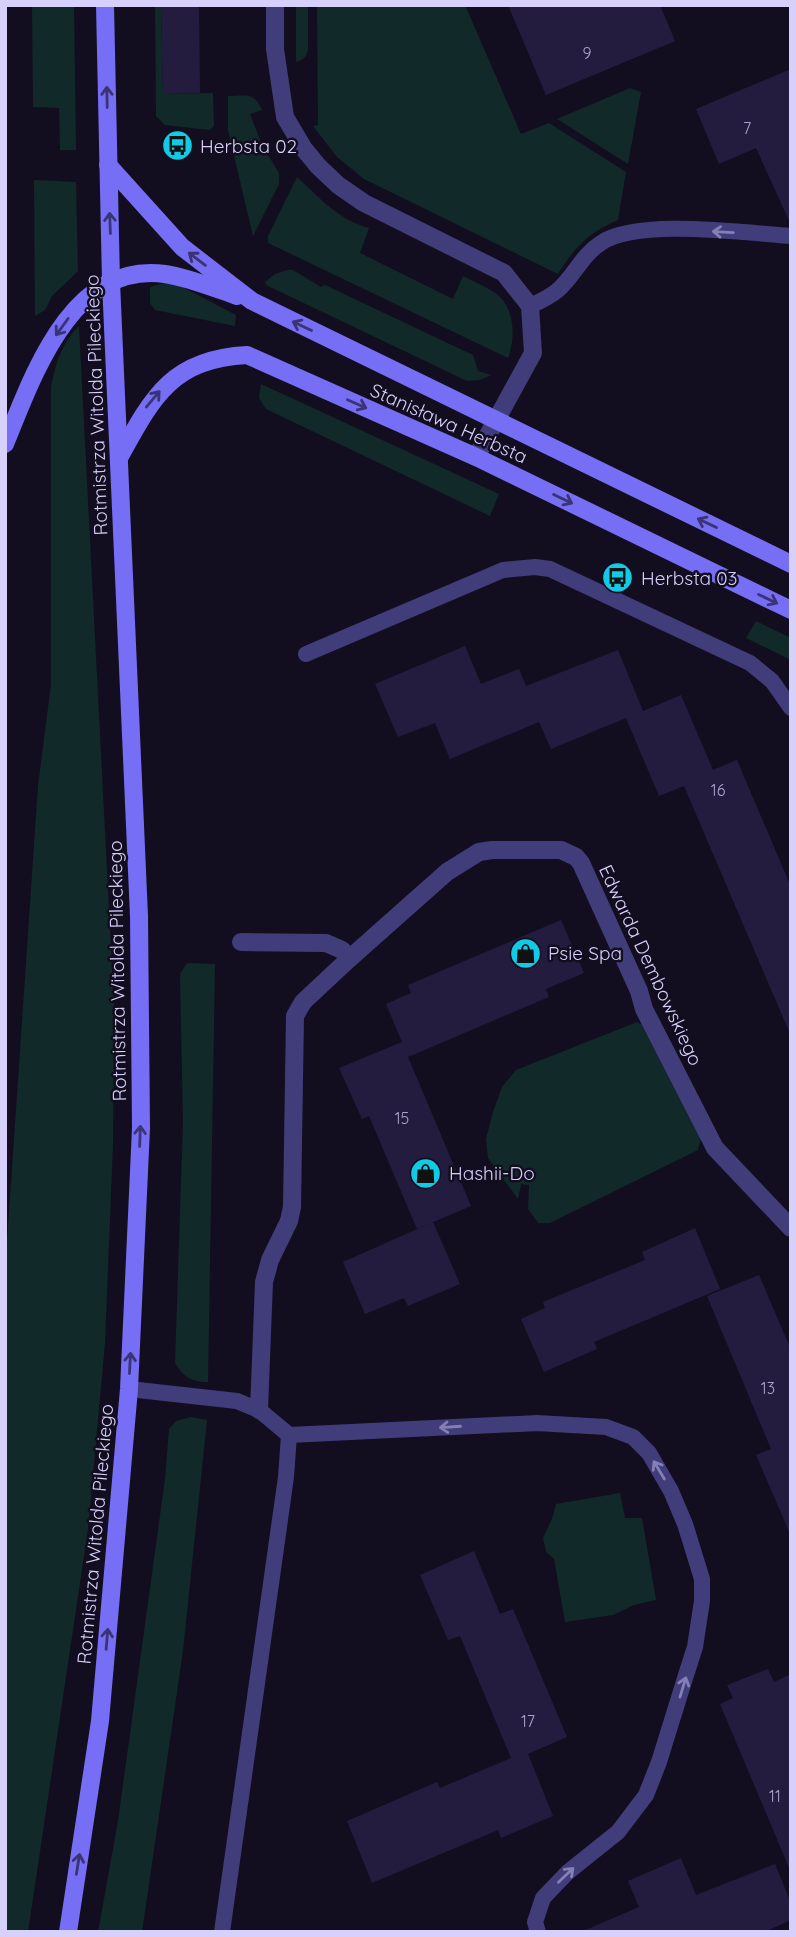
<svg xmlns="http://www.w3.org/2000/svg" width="796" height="1937" font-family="Quicksand,sans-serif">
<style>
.green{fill:#122929}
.building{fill:#241c3f}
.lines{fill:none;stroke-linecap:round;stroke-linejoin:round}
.lane{stroke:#413d7b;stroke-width:16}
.street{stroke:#413d7b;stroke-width:18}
.secondary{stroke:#766ef4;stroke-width:18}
.oneway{stroke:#3a3474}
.oneway2{stroke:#847fb5}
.labels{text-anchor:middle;stroke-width:5;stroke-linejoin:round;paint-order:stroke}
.number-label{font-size:16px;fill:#aaa3cc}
.poi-label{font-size:19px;fill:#d6d0fb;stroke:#120e1f;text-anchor:start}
.street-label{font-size:19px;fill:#d6d0fb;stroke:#120e1f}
</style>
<rect width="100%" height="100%" fill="#120e1f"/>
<g class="green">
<path d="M 32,5 L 74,5 L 76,150 L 60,150 L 59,108 L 33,107 Z"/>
<path d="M 155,5 L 161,5 L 163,94 L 213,93 L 214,126 L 210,130 L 165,125 L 156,116 Z"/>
<path d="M 296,5 L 308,5 L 308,49 C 307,57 303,60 296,62 Z"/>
<path d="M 317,5 L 465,5 L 521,134 L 549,123 L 626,172 L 618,220 C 589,232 574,248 558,274 L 364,179 L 337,157 L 313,126 L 318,125 Z"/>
<path d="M 630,88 L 641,92 L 628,164 L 557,119 Z"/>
<path d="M 228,96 C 246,96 254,91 262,110 L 250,114 L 262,145 L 279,173 L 279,184 L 253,236 L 228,130 Z"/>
<path d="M 297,177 C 320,198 337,219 369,228 L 360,253 L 453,299 L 463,276 C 474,282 493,289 502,299 C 515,315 515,340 508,358 L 268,243 L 268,236 Z"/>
<path d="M 34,180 L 76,182 L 78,271 L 52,296 L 45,310 L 35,316 Z"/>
<path d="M 287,270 L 293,270 L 321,287 L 325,285 L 473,355 L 478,371 L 491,375 L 480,380 L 467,381 L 266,285 L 265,282 L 275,274 Z"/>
<path d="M 164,283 L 175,283 L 236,315 L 235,326 L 155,310 L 150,303 L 150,287 Z"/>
<path d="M 79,326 L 114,1007 L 113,1144 L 105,1343 L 88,1529 L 28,1932 L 5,1932 L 5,1271 L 38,786 L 51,684 L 51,387 C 56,363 61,344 79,326 Z"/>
<path d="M 261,384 L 499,494 L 490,516 L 266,409 L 259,398 Z"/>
<path d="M 756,621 L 791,638 L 791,660 L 746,638 Z"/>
<path d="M 187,963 L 215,964 L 208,1382 C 191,1382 184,1377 175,1363 L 183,1123 L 180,974 Z"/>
<path d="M 637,1022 L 644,1026 L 702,1134 L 698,1150 L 550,1223 L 538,1223 L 528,1209 L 529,1185 L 521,1184 L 518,1199 L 488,1158 L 486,1139 L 493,1112 L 502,1087 L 516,1070 Z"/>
<path d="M 191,1417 L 207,1420 L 183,1651 L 142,1932 L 98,1932 L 118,1821 L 165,1479 L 169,1429 L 176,1421 Z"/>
<path d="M 620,1493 L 625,1518 L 642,1518 L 656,1600 L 634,1605 L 613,1615 L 565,1622 L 554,1559 L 546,1552 L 543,1538 L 552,1519 L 556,1504 Z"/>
</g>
<g class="building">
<path d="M 161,5 L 199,5 L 200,93 L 163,94 Z"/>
<path d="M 508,5 L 660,5 L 675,41 L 546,95 Z"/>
<path d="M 791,69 L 791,225 L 756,148 L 719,164 L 696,109 Z"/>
<path d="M 465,646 L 481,684 L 519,669 L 526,686 L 618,650 L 643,711 L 681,695 L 713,770 L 737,760 L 791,887 L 791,1036 L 684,786 L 659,796 L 626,718 L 551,749 L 539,722 L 450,759 L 435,723 L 398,737 L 375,684 Z"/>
<path d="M 561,920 L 584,973 L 546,989 L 549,997 L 408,1057 L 471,1206 L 417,1229 L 369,1116 L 362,1119 L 339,1068 L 402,1042 L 386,1004 L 411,993 L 408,985 Z"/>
<path d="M 433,1222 L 460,1284 L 408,1306 L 404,1298 L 365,1314 L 343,1262 Z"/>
<path d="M 695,1228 L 720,1289 L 594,1342 L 597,1349 L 544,1372 L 521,1319 L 545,1308 L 543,1302 L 645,1260 L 642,1252 Z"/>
<path d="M 759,1275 L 791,1350 L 791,1536 L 756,1455 L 771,1449 L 707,1296 Z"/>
<path d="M 474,1551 L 500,1614 L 513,1609 L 567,1737 L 528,1754 L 553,1816 L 501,1838 L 498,1830 L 372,1883 L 347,1821 L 437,1782 L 440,1788 L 511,1758 L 460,1636 L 448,1640 L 420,1575 Z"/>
<path d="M 768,1669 L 774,1682 L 791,1674 L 790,1870 L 720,1704 L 733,1698 L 727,1685 Z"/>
<path d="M 681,1858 L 696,1895 L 775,1864 L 791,1903 L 791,1920 L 764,1932 L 581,1932 L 639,1907 L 628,1881 Z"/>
</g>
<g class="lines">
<g class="lane">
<path d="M 530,306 C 539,302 550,297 558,290 C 574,276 582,255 601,243 C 637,218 745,233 791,236"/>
<path d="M 306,654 L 503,570 L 535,567 L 550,569 L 750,663 L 772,681 L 791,708"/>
<path d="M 129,1389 L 237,1401 L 259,1410 L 289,1435 L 537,1423 L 606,1427 L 633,1437 L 649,1453 L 671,1491 L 685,1524 L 702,1579 L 702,1601 L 695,1647 L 686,1675 L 659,1762 L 646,1795 L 618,1832 L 568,1872 L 543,1898 L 535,1922 L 538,1932"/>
<path d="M 222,1932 L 286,1477 L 289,1435"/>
</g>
<g class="street">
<path d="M 275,5 L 275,49 L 285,117 L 304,149 L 318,166 L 338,185 L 364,203 L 504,273 L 530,306 L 533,353 L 476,457"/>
<path d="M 241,942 L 326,943 L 342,950 L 349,959 L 447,872 L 479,852 L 492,850 L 561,850 L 576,857 L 581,863 L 639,991 L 644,1009 L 715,1148 L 791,1228"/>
<path d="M 259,1410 L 264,1282 L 270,1260 L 289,1221 L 292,1207 L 295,1016 L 303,1002 L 349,959"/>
</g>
<g class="secondary">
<path d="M 108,165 L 182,247 L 252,301 L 791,564"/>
<path d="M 5,444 C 33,376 71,261 165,274 C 190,278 214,288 237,296"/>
<path d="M 119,458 C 152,398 171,359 247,355 L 476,457 L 791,610"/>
<path d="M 68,1932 L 100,1721 L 129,1389 L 141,1128 L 139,916 L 111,282 L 105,5"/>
</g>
</g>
<defs><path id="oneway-shaft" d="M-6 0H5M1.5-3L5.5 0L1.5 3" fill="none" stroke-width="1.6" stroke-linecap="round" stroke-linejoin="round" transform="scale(1.75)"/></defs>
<g class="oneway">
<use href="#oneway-shaft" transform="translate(107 97) rotate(-91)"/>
<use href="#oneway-shaft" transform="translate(110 223) rotate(-92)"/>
<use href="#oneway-shaft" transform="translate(197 259) rotate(-143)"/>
<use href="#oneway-shaft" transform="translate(302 326) rotate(-155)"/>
<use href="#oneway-shaft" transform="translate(62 327) rotate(126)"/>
<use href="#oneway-shaft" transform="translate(153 399) rotate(-50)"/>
<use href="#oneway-shaft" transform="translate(357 404) rotate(24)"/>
<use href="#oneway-shaft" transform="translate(563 499) rotate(26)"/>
<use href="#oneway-shaft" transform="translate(707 523) rotate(-154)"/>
<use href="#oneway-shaft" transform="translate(768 599) rotate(26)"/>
<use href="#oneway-shaft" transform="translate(140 1136) rotate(-88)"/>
<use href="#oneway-shaft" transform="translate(130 1363) rotate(-87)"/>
<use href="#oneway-shaft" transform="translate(107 1639) rotate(-85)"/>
<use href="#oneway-shaft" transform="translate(78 1864) rotate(-81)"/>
</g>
<g class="oneway2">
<use href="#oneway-shaft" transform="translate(723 232) rotate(-177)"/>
<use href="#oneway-shaft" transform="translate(450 1427) rotate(176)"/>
<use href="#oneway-shaft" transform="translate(659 1470) rotate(-121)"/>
<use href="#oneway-shaft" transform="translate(683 1687) rotate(-73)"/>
<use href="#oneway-shaft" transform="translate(566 1875) rotate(-44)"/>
</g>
<defs>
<symbol id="bus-disc" viewBox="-11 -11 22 22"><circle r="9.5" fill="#11cae6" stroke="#120e1f"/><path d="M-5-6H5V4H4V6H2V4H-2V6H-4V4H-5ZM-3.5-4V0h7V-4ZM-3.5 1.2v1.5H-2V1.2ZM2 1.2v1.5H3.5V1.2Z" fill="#111"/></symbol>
<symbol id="shop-disc" viewBox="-11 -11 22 22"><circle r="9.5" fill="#11cae6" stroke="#120e1f"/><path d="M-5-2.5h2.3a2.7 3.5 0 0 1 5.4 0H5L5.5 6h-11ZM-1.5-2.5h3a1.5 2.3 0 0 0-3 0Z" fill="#111"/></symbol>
</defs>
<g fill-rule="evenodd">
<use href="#bus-disc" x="160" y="128" width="35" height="35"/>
<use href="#bus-disc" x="600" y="560" width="35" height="35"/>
<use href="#shop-disc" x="508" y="936" width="35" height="35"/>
<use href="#shop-disc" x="408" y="1156" width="35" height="35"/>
</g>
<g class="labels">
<g class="number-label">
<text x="587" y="59">9</text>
<text x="747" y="134">7</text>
<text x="718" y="796">16</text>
<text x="402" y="1124">15</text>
<text x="768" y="1394">13</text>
<text x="528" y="1727">17</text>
<text x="775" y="1802">11</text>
</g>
<g class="poi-label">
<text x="200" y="153">Herbsta 02</text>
<text x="641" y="585">Herbsta 03</text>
<text x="548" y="960">Psie Spa</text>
<text x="449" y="1180">Hashii-Do</text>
</g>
<g class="street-label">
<text transform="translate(96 405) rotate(-92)" y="7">Rotmistrza Witolda Pileckiego</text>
<text transform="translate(449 423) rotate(24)" y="7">Stanisława Herbsta</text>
<text transform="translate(651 965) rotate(65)" y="7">Edwarda Dembowskiego</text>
<text transform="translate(117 971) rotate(-91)" y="7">Rotmistrza Witolda Pileckiego</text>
<text transform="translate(95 1534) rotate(-85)" y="7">Rotmistrza Witolda Pileckiego</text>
</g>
</g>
<rect width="796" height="1937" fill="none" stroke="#d6d0fb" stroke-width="14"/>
</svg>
